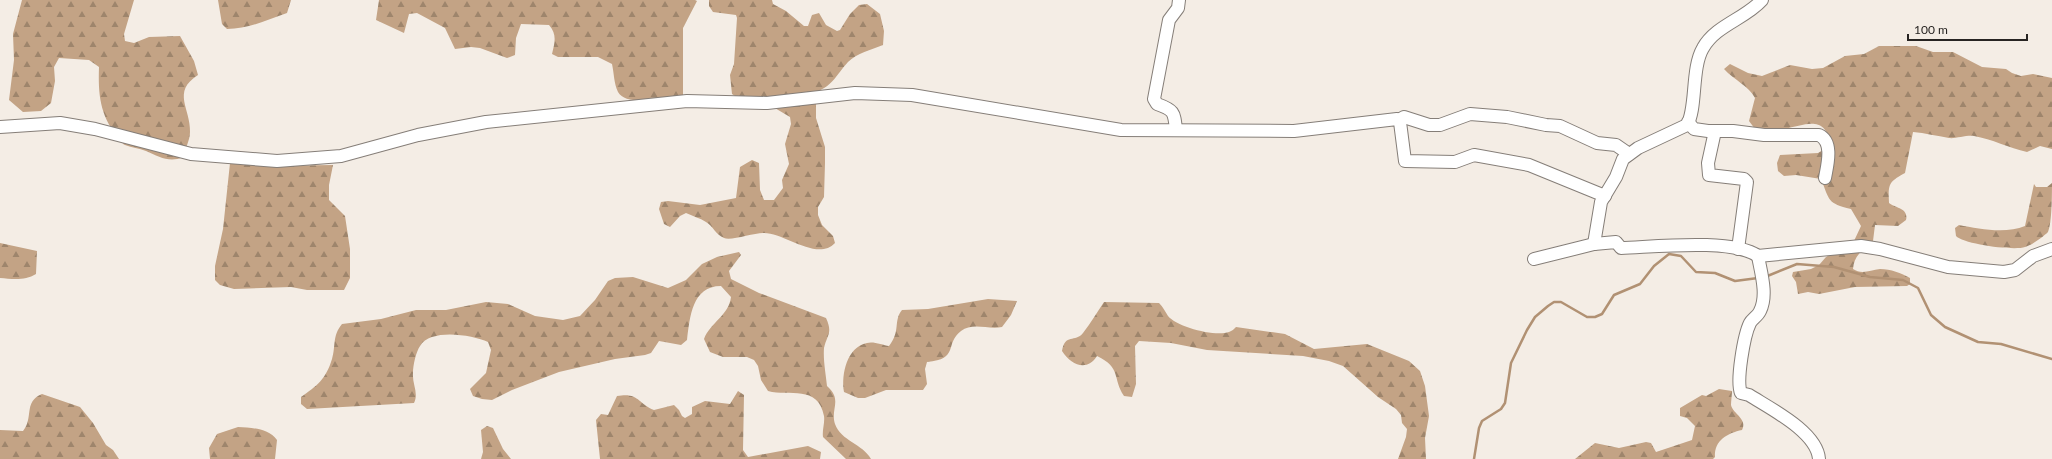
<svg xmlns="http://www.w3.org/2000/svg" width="2052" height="459" font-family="Lato,sans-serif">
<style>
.forest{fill:url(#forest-firs)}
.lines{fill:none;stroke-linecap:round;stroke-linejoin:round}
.stream{stroke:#b19173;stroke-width:2.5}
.minor-casing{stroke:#857e78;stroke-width:14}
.minor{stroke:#fff;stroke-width:12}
</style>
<defs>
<pattern id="forest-firs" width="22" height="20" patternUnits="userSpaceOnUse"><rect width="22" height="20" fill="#c3a385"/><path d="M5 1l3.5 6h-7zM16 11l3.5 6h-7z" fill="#9e856c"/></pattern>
</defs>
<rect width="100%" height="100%" fill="#f4ede5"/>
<g class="forest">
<path d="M 22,0 L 134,0 L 124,34 L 125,41 L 134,43 L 149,37 L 180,36 L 194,61 L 198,75 C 171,92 191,109 190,132 C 190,140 185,149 183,157 C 170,163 159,157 146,151 C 139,148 132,148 125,145 C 122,144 120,139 117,136 C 100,115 98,94 99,67 L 89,60 L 59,58 L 54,67 L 55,81 L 51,103 L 41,111 L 23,112 L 9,100 L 14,60 L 13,34 Z"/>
<path d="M 218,0 L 291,0 L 287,13 C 267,20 248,29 227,29 L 222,24 Z"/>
<path d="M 379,0 L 695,0 L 697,1 L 683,28 L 683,95 C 667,97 627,108 618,92 C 614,84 614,73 612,64 L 598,57 L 558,57 L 552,54 C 555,42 557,34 549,25 L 521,24 L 516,38 L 515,55 L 507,58 L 480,48 L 471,47 L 455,49 L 445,28 L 417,13 L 409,14 L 404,33 L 376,20 Z"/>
<path d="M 709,0 L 772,0 L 773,4 L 786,11 L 804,26 L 808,26 L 812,15 L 819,13 L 826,25 L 837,31 L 840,30 L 850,14 L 859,5 L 867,4 L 880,14 L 884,31 L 883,45 C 871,50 857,53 848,62 C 836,75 834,85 816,92 L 816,118 L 825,147 L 825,163 L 824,197 L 818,207 L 818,215 L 822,225 L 833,236 L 835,243 C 817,262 784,232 763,233 C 753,233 731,241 724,238 C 716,235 713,226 706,222 C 700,218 692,216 686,213 L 680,216 L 670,227 L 664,224 L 659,209 L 661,202 L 668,201 L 700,205 L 736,198 L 740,167 L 752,160 L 759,163 L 760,190 L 764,200 L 774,200 L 783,188 L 782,180 L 789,164 L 785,144 L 791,124 L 790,117 L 763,101 L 741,100 L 732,94 L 730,75 L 734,64 L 737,18 L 736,15 L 713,12 L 709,6 Z"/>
<path d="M 1879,46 L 1916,46 L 1933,52 L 1953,52 L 1982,67 L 2006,69 L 2012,73 L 2021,76 L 2033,74 L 2052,78 L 2052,149 L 2040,146 L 2027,152 C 2009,148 1992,139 1974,136 C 1966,135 1955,139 1949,138 C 1937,136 1925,133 1913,132 L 1905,173 C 1889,182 1888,183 1889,203 C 1895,208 1909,208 1906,220 L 1898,226 L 1875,225 L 1873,241 C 1863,250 1854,255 1853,269 C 1862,275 1870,270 1880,269 C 1891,269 1901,273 1910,278 L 1910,284 L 1907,286 L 1855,287 L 1819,294 L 1808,292 L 1798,294 L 1796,282 L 1792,276 L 1793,272 L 1811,269 L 1819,265 L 1826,257 L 1854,241 L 1861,226 L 1851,209 C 1827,203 1830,201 1821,179 L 1796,175 L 1784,176 L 1778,171 L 1777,163 L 1780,155 L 1818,153 L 1831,145 C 1825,114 1806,125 1784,129 C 1775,130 1764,129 1755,129 L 1749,121 L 1755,98 C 1749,86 1734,80 1724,69 L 1730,64 L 1748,73 L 1762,76 L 1790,65 L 1812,69 L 1823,68 L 1845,56 L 1864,54 Z"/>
<path d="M 230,163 L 264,166 L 333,165 L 329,185 L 329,200 L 345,216 L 350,249 L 350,278 L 344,290 L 307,290 L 291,287 L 234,289 L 220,285 L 215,280 L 215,266 L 223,229 Z"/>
<path d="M 2052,183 C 2052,194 2052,223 2048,232 C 2043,237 2032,245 2025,247 C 2014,251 1963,244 1956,236 L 1955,228 L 1959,225 C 1979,229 2006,234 2025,226 L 2034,184 L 2036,187 L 2047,187 Z"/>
<path d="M 0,243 L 37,251 L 36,274 C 25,281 12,279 0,278 Z"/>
<path d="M 739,252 L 741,255 L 729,271 L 731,279 L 759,293 L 826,318 C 833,333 827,335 824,348 C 823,360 826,375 827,386 C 843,400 830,409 835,424 C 841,441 863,444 871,459 L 846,459 L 823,437 C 822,430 825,423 824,416 C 818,384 789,397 768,391 L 761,380 L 758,366 L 754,360 L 747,357 L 723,357 L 710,352 L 704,339 C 710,323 729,315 731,297 L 721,286 C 692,286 690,317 687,340 L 681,345 L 659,341 L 651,353 L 645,355 L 615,359 L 559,372 L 512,390 L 492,400 L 482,399 L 473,396 L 470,389 L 486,373 L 491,350 L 488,342 C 472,335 431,328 420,346 C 416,352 413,365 413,373 C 412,384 419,393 414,403 L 307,409 L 301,404 L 301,397 C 317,386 326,379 332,359 C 336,346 332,336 342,324 L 381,319 L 416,310 L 446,310 L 486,302 L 508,304 L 535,316 L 563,320 L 580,316 L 595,300 L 608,281 L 615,278 L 633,277 L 668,288 L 686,280 L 702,264 L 717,257 Z"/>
<path d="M 988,299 L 1017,301 L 1011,315 L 1002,327 C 988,330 973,322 961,331 C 944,344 960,359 927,362 L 925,369 L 927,384 L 923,390 L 886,390 L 865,398 L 858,398 L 844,392 C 841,374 847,347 867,343 C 873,341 883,345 889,346 C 901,331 893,321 902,310 L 928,309 Z"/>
<path d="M 1104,302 L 1159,303 C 1163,307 1165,311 1168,316 C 1177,327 1215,337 1229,332 C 1232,331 1234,329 1236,327 L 1285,334 L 1314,349 L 1367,344 L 1409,361 L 1420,371 L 1425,386 L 1429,416 L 1425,438 L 1426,459 L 1398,459 L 1406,437 L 1407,429 L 1402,423 L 1401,415 L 1396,409 L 1378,397 L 1343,366 L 1329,361 L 1303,356 L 1207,350 L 1171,343 L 1139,341 L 1135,346 L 1136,384 L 1132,397 L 1124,396 C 1112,378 1122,368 1097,356 C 1087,372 1071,365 1062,351 C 1065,333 1075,343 1083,333 C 1091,323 1097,312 1104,302 Z"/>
<path d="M 1719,389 L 1732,391 C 1732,395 1731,401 1731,405 C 1733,414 1748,419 1742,430 C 1728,433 1714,440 1715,457 L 1713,459 L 1575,459 L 1595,443 L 1619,448 L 1646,442 L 1651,443 L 1656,452 L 1692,440 L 1695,426 L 1687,418 L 1680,416 L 1680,408 L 1702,395 L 1706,396 Z"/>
<path d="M 738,391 L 744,395 L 743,450 L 748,457 L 808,446 L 821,452 L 820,459 L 600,459 L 596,420 L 601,414 L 608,415 L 617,396 C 639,392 637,403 654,410 L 674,405 L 679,410 L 682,416 L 685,418 L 692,414 L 692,407 L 705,401 L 730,404 Z"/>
<path d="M 42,394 L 80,407 L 93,423 L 106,445 L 113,450 L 119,459 L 0,459 L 0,430 L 23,431 C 34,418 23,402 42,394 Z"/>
<path d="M 487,426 L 493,428 L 503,449 L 511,459 L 481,459 L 483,452 L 481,430 Z"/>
<path d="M 238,427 C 252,428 268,428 277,440 L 275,459 L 210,459 L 209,448 L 217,434 Z"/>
</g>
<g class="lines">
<g class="stream">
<path d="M 1765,277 L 1797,264 L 1834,267 L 1870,277 L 1903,280 L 1918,288 L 1931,315 L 1945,327 L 1978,342 L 2001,344 L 2052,359"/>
<path d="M 1474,459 L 1479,428 L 1482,421 L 1501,409 L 1505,403 L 1511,363 L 1527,330 L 1535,317 L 1548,306 L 1554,302 L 1561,302 L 1587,317 L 1595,317 L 1602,314 L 1614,295 L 1640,284 L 1654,266 L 1669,254 L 1681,256 L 1696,272 L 1715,273 L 1735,281 L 1758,278"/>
</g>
<defs>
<g id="minor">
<path d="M 1399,120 L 1404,117 L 1429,125 L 1440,125 L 1470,114 L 1507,117 L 1546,125 L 1560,126 L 1597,143 L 1616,145 L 1629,154"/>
<path d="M 1688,122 L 1694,129 L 1708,131 L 1733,131 L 1764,135 L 1819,135 C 1834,142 1827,166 1825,178"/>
<path d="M 0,127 L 60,123 L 95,129 L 191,154 L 277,161 L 341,156 L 418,135 L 486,122 L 687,101 L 767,103 L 855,93 L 912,95 L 1121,130 L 1294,131 L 1397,119 L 1400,122 L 1405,161 L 1455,162 L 1474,155 L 1529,165 L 1605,196"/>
<path d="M 1176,129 C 1174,112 1174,110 1157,104 L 1154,99 L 1169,20 L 1178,8 L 1179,0"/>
<path d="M 1715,131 L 1708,163 L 1709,175 L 1744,179 L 1747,182 L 1738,249"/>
<path d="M 1594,244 L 1601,202 L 1616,177 L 1623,159 L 1638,148 L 1687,125 C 1697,109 1691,68 1703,48 C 1716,25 1745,19 1762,0"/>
<path d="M 1758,256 C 1761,273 1768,295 1760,311 C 1758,316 1752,319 1750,323 C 1744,335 1736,381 1741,393 L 1749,395 C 1771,409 1817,432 1819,459"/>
<path d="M 1534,259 L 1594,244 L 1616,242 L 1621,248 C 1654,247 1732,238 1758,256 L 1861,246 L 1880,249 L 1948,267 L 2004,272 L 2015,270 L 2033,256 L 2052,249"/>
</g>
</defs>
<use href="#minor" class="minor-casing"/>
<use href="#minor" class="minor"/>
</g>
<path d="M1908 34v6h119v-6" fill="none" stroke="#272422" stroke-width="2"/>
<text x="1914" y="34" font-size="12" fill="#272422" stroke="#f4ede5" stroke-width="3" paint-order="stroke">100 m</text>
</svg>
